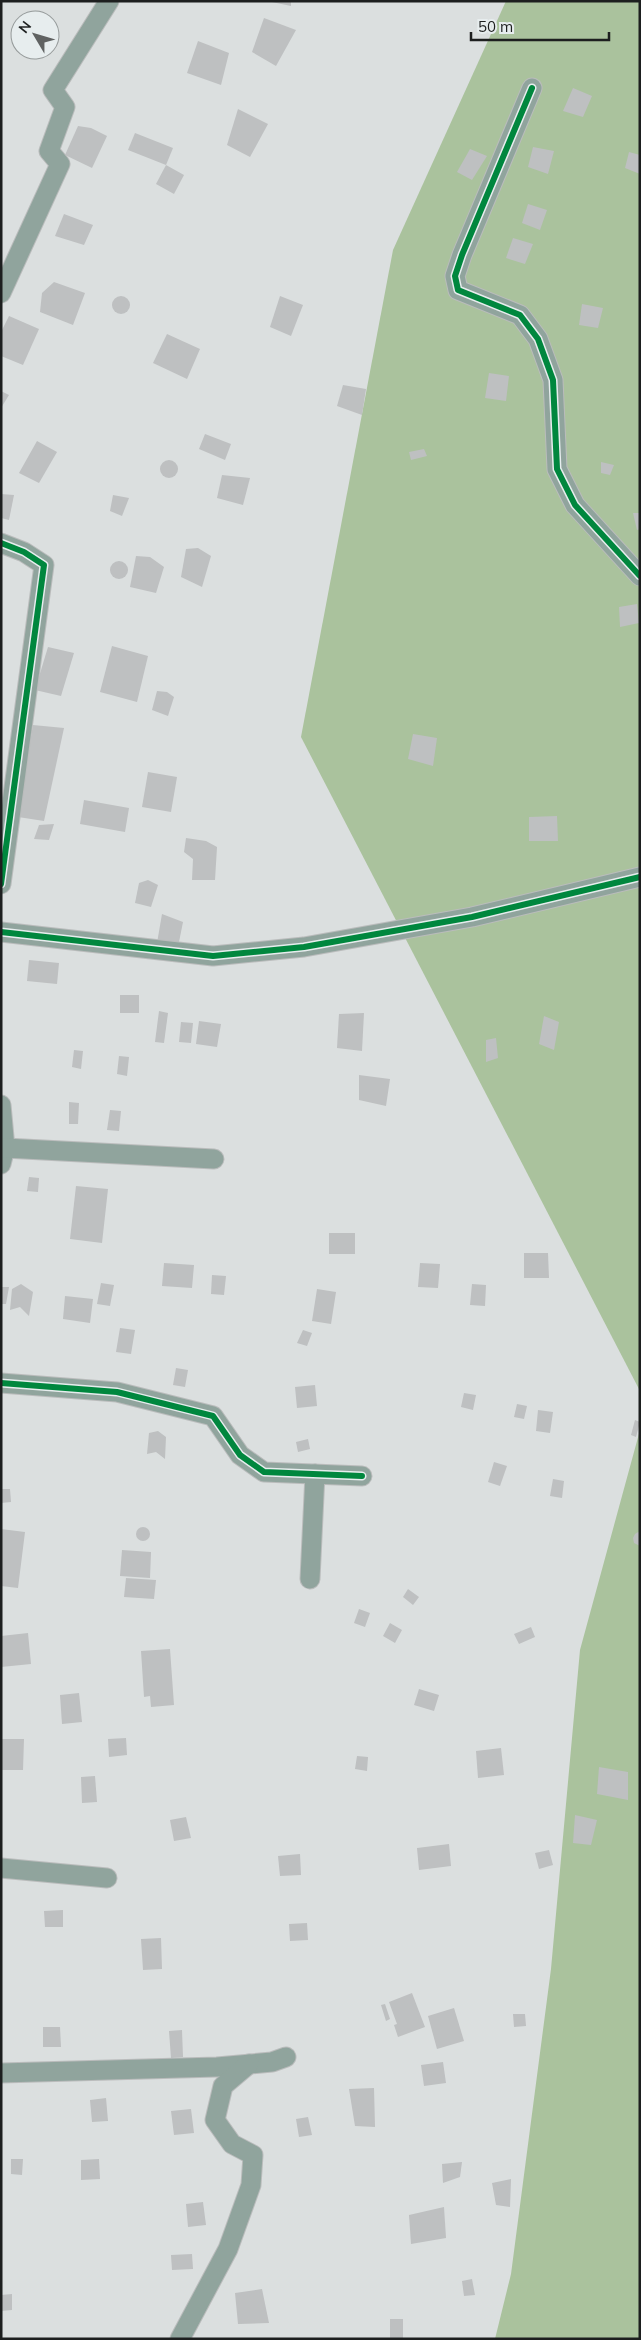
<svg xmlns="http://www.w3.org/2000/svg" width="641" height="2340" font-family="Mulish,sans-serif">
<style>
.forest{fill:#aac29d}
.building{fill:#bec0c1}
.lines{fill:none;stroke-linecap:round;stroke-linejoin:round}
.minor-casing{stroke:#babcbc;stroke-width:21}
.minor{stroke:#90a49d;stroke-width:19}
.cycleway-casing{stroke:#e7edee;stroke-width:9}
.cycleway{stroke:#00873e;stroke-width:6}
</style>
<rect width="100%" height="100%" fill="#dbdfdf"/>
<g class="forest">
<path d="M 506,1 L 640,1 L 640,1391 L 301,737 L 393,250 Z"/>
<path d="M 640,1430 L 640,2339 L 495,2339 L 511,2274 L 551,1969 L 580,1650 Z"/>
</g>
<g class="building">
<path d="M 267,1 L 291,1 L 291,6 Z"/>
<path d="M 264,18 L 296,30 L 276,66 L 252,52 Z"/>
<path d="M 198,41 L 229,53 L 221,85 L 187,73 Z"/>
<path d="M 573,88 L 592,96 L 583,117 L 563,111 Z"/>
<path d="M 238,109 L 268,124 L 250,157 L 227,145 Z"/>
<path d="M 78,126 L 91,128 L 107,136 L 92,168 L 65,155 Z"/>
<path d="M 135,133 L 173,148 L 166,165 L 128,150 Z"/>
<path d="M 533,147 L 554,151 L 548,174 L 528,167 Z"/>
<path d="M 470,149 L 487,156 L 472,180 L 457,172 Z"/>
<path d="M 629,152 L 640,155 L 640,174 L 625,168 Z"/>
<path d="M 166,165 L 184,175 L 174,194 L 156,184 Z"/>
<path d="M 528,204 L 547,210 L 540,230 L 522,223 Z"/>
<path d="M 64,214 L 93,225 L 84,245 L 55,236 Z"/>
<path d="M 513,238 L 533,244 L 525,264 L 506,258 Z"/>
<path d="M 54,282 L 85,293 L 73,325 L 40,312 L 42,293 Z"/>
<path d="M 280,296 L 303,305 L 291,336 L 270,327 Z"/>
<circle cx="121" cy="305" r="9"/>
<path d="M 582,304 L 603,308 L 598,328 L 579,325 Z"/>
<path d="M 9,316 L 39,329 L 23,365 L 1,356 L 1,332 Z"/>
<path d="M 167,334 L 200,349 L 187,379 L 153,363 Z"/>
<path d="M 489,373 L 509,376 L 506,401 L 485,398 Z"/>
<path d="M 343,385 L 366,389 L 362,415 L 337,406 Z"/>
<path d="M 1,391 L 9,395 L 1,408 Z"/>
<path d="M 205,434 L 231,444 L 225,460 L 199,449 Z"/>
<path d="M 37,441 L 57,452 L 39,483 L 19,473 Z"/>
<path d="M 424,449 L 427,456 L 411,460 L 409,452 Z"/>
<circle cx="169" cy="469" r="9"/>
<path d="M 601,462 L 614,465 L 610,475 L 601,473 Z"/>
<path d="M 222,475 L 250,478 L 243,505 L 217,498 Z"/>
<path d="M 1,494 L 14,495 L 9,520 L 1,518 Z"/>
<path d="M 113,495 L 129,498 L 122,516 L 110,511 Z"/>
<path d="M 633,513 L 640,513 L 640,529 L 637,530 Z"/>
<path d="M 198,548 L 211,556 L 202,587 L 181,577 L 186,549 Z"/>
<path d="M 136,556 L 150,557 L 164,567 L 156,593 L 130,587 Z"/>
<circle cx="119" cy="570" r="9"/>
<path d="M 637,604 L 639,623 L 620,627 L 619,607 Z"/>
<path d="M 112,646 L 148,656 L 137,702 L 100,692 Z"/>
<path d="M 48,647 L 74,653 L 61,696 L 35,690 Z"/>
<path d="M 157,691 L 167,692 L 174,697 L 168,716 L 152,710 Z"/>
<path d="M 33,725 L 64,728 L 44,821 L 18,817 Z"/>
<path d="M 413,734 L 437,738 L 433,766 L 408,759 Z"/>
<path d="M 148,772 L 177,777 L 171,812 L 142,807 Z"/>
<path d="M 84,800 L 129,808 L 125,832 L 80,824 Z"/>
<path d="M 557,816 L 558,841 L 529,841 L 529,817 Z"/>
<path d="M 54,824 L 49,840 L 34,839 L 39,825 Z"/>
<path d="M 186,838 L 206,841 L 217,847 L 215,880 L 192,880 L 193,859 L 184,852 Z"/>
<path d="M 148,880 L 158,885 L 151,907 L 135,903 L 139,883 Z"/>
<path d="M 162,914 L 183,922 L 178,947 L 157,943 Z"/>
<path d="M 29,960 L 59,963 L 57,984 L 27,981 Z"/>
<rect x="120" y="995" width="19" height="18"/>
<path d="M 159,1011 L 168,1013 L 164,1043 L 155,1042 Z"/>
<path d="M 364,1013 L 362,1051 L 337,1048 L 339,1014 Z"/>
<path d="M 544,1016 L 559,1022 L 554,1050 L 539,1044 Z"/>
<path d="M 199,1021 L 221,1024 L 217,1047 L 196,1044 Z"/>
<path d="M 181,1022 L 193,1023 L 191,1043 L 179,1042 Z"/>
<path d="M 496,1038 L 498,1058 L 486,1062 L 486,1040 Z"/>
<path d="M 74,1050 L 83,1051 L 81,1069 L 72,1067 Z"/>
<path d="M 119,1056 L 129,1057 L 127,1076 L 117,1074 Z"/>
<path d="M 359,1075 L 390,1079 L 386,1106 L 359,1100 Z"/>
<path d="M 69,1102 L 79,1103 L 78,1124 L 69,1124 Z"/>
<path d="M 110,1110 L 121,1111 L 119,1131 L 107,1130 Z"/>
<path d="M 29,1177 L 39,1178 L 38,1192 L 27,1191 Z"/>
<path d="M 76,1186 L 108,1189 L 102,1243 L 70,1239 Z"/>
<rect x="329" y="1233" width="26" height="21"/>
<path d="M 524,1253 L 548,1253 L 549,1278 L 524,1278 Z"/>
<path d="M 164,1263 L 194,1265 L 192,1288 L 162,1286 Z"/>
<path d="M 420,1263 L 440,1264 L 438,1288 L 418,1287 Z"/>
<path d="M 212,1275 L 226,1276 L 224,1295 L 211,1294 Z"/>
<path d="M 101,1283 L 114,1285 L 110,1306 L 97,1304 Z"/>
<path d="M 21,1284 L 33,1292 L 29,1316 L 20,1307 L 10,1310 L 12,1289 Z"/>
<path d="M 472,1284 L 486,1285 L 485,1306 L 470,1305 Z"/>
<path d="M 1,1287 L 9,1287 L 6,1304 L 1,1304 Z"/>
<path d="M 317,1289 L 336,1292 L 331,1324 L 312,1321 Z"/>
<path d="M 65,1296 L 93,1299 L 90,1323 L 63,1319 Z"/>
<path d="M 120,1328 L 135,1330 L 131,1354 L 116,1352 Z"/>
<path d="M 303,1330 L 312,1333 L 307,1346 L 297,1343 Z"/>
<path d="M 176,1368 L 188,1370 L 185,1387 L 173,1385 Z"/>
<path d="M 315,1385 L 317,1406 L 297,1408 L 295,1387 Z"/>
<path d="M 464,1393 L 476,1395 L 473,1410 L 461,1407 Z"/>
<path d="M 517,1404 L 527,1406 L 524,1419 L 514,1417 Z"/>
<path d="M 538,1410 L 553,1412 L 550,1433 L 536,1431 Z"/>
<path d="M 635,1420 L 640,1422 L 636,1437 L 631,1435 Z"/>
<path d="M 158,1431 L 166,1437 L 165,1459 L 156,1452 L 147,1454 L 149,1433 Z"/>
<path d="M 308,1439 L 310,1449 L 298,1452 L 296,1442 Z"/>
<path d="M 494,1462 L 507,1466 L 500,1486 L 488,1482 Z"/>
<path d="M 553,1479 L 564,1481 L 562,1498 L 550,1496 Z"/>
<path d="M 1,1489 L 10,1489 L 11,1502 L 1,1503 Z"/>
<circle cx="143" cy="1534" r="7"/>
<path d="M 1,1529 L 25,1532 L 18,1588 L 1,1586 Z"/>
<path d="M 640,1531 L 640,1546 L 634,1543 L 633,1538 L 635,1534 Z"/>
<path d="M 122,1550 L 151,1552 L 150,1578 L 120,1576 Z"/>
<path d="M 126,1578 L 156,1580 L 154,1599 L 124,1597 Z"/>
<path d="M 408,1589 L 419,1597 L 413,1605 L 403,1597 Z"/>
<path d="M 359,1609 L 370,1613 L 365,1627 L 354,1623 Z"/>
<path d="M 390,1623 L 402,1630 L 395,1643 L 383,1636 Z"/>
<path d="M 531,1627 L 535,1637 L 519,1644 L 514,1634 Z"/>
<path d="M 28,1633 L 31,1664 L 1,1667 L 1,1636 Z"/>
<path d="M 170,1649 L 174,1705 L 151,1707 L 150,1696 L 144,1697 L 141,1651 Z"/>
<path d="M 419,1689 L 439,1695 L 434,1711 L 414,1705 Z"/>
<path d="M 79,1693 L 82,1722 L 62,1724 L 60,1695 Z"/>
<path d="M 126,1738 L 127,1755 L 109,1757 L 108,1739 Z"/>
<path d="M 1,1739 L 24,1739 L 23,1770 L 1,1770 Z"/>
<path d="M 501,1748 L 504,1775 L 478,1778 L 476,1751 Z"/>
<path d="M 357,1756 L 368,1757 L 367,1771 L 355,1769 Z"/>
<path d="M 599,1767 L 628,1772 L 628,1800 L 597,1794 Z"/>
<path d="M 95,1776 L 97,1802 L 82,1803 L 81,1777 Z"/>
<path d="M 575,1815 L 597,1820 L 591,1845 L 573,1843 Z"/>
<path d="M 186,1817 L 191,1838 L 174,1841 L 170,1820 Z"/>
<path d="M 449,1844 L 451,1866 L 419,1870 L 417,1848 Z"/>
<path d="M 549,1850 L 553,1865 L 539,1869 L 535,1853 Z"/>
<path d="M 300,1854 L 301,1875 L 280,1876 L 278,1856 Z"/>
<path d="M 63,1910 L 63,1927 L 45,1927 L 44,1911 Z"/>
<path d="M 307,1923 L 308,1940 L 290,1941 L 289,1924 Z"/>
<path d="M 161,1938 L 162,1969 L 143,1970 L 141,1939 Z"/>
<path d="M 412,1993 L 425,2027 L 398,2037 L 394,2025 L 397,2024 L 389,2002 Z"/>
<path d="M 385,2004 L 390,2019 L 386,2021 L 381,2005 Z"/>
<path d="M 454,2008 L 464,2041 L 437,2049 L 428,2016 Z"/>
<path d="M 513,2014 L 525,2014 L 526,2026 L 514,2027 Z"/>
<path d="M 43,2027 L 60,2027 L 61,2047 L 43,2047 Z"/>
<path d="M 182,2030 L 183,2057 L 171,2058 L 169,2031 Z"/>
<path d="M 443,2062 L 446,2083 L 424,2086 L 421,2065 Z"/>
<path d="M 374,2088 L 375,2127 L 355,2126 L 349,2089 Z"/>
<path d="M 106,2098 L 108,2121 L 92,2122 L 90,2100 Z"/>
<path d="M 191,2109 L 194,2133 L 174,2135 L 171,2111 Z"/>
<path d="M 308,2117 L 312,2135 L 299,2137 L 296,2119 Z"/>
<path d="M 11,2159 L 23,2159 L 22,2175 L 11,2174 Z"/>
<path d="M 99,2159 L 100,2179 L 81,2180 L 81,2160 Z"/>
<path d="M 462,2162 L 460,2177 L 443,2183 L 442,2164 Z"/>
<path d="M 511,2179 L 510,2207 L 496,2205 L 492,2183 Z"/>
<path d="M 203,2202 L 206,2225 L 188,2227 L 186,2204 Z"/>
<path d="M 444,2207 L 446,2238 L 411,2244 L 409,2215 Z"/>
<path d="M 192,2254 L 193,2269 L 172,2270 L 171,2255 Z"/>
<path d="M 472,2279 L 475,2295 L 464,2296 L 462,2281 Z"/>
<path d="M 262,2289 L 269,2323 L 238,2324 L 235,2293 Z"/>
<path d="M 12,2294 L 12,2310 L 1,2311 L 1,2295 Z"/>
<rect x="390" y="2319" width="13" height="20"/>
</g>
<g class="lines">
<defs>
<g id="minor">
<path d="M 532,88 L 462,255 L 455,276 L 458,290 L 520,315 L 538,339 L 553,380 L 557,469 L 575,505 L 640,576"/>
<path d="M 1,293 L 60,164 L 49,151 L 65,107 L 53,90 L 109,1"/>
<path d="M 1,543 L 24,552 L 44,565 L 1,884"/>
<path d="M 1,932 L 213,956 L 304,947 L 472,917 L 640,877"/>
<path d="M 1,1105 L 5,1148 L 1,1164"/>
<path d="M 5,1148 L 214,1159"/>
<path d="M 1,1383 L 117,1392 L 213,1416 L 240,1455 L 264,1472 L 362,1476"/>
<path d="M 310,1579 L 315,1474"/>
<path d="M 1,1868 L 107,1878"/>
<path d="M 1,2073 L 217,2067 L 272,2062 L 286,2057"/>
<path d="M 180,2339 L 228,2249 L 251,2185 L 253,2155 L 232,2144 L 215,2120 L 223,2086 L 249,2064"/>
</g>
</defs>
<use href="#minor" class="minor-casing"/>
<use href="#minor" class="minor"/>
<defs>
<g id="cycleway">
<path d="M 532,88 L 462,255 L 455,276 L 458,290 L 520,315 L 538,339 L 553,380 L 557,469 L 575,505 L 640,576"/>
<path d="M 1,543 L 24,552 L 44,565 L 1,884"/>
<path d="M 1,932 L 213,956 L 304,947 L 472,917 L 640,877"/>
<path d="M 1,1383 L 117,1392 L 213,1416 L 240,1455 L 264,1472 L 362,1476"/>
</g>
</defs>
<use href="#cycleway" class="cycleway-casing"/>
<use href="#cycleway" class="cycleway"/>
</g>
<rect width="641" height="2340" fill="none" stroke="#1d1f1f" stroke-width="5"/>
<g transform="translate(35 35) rotate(308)"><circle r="24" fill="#e7edee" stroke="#969b9b"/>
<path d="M0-4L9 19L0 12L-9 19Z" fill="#606262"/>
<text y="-8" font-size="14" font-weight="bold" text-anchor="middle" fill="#1d1f1f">N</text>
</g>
<path d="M471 32v8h138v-8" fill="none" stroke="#1d1f1f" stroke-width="2.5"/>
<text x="478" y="32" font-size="15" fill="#1d1f1f" stroke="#e7edee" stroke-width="4" paint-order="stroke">50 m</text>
</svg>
